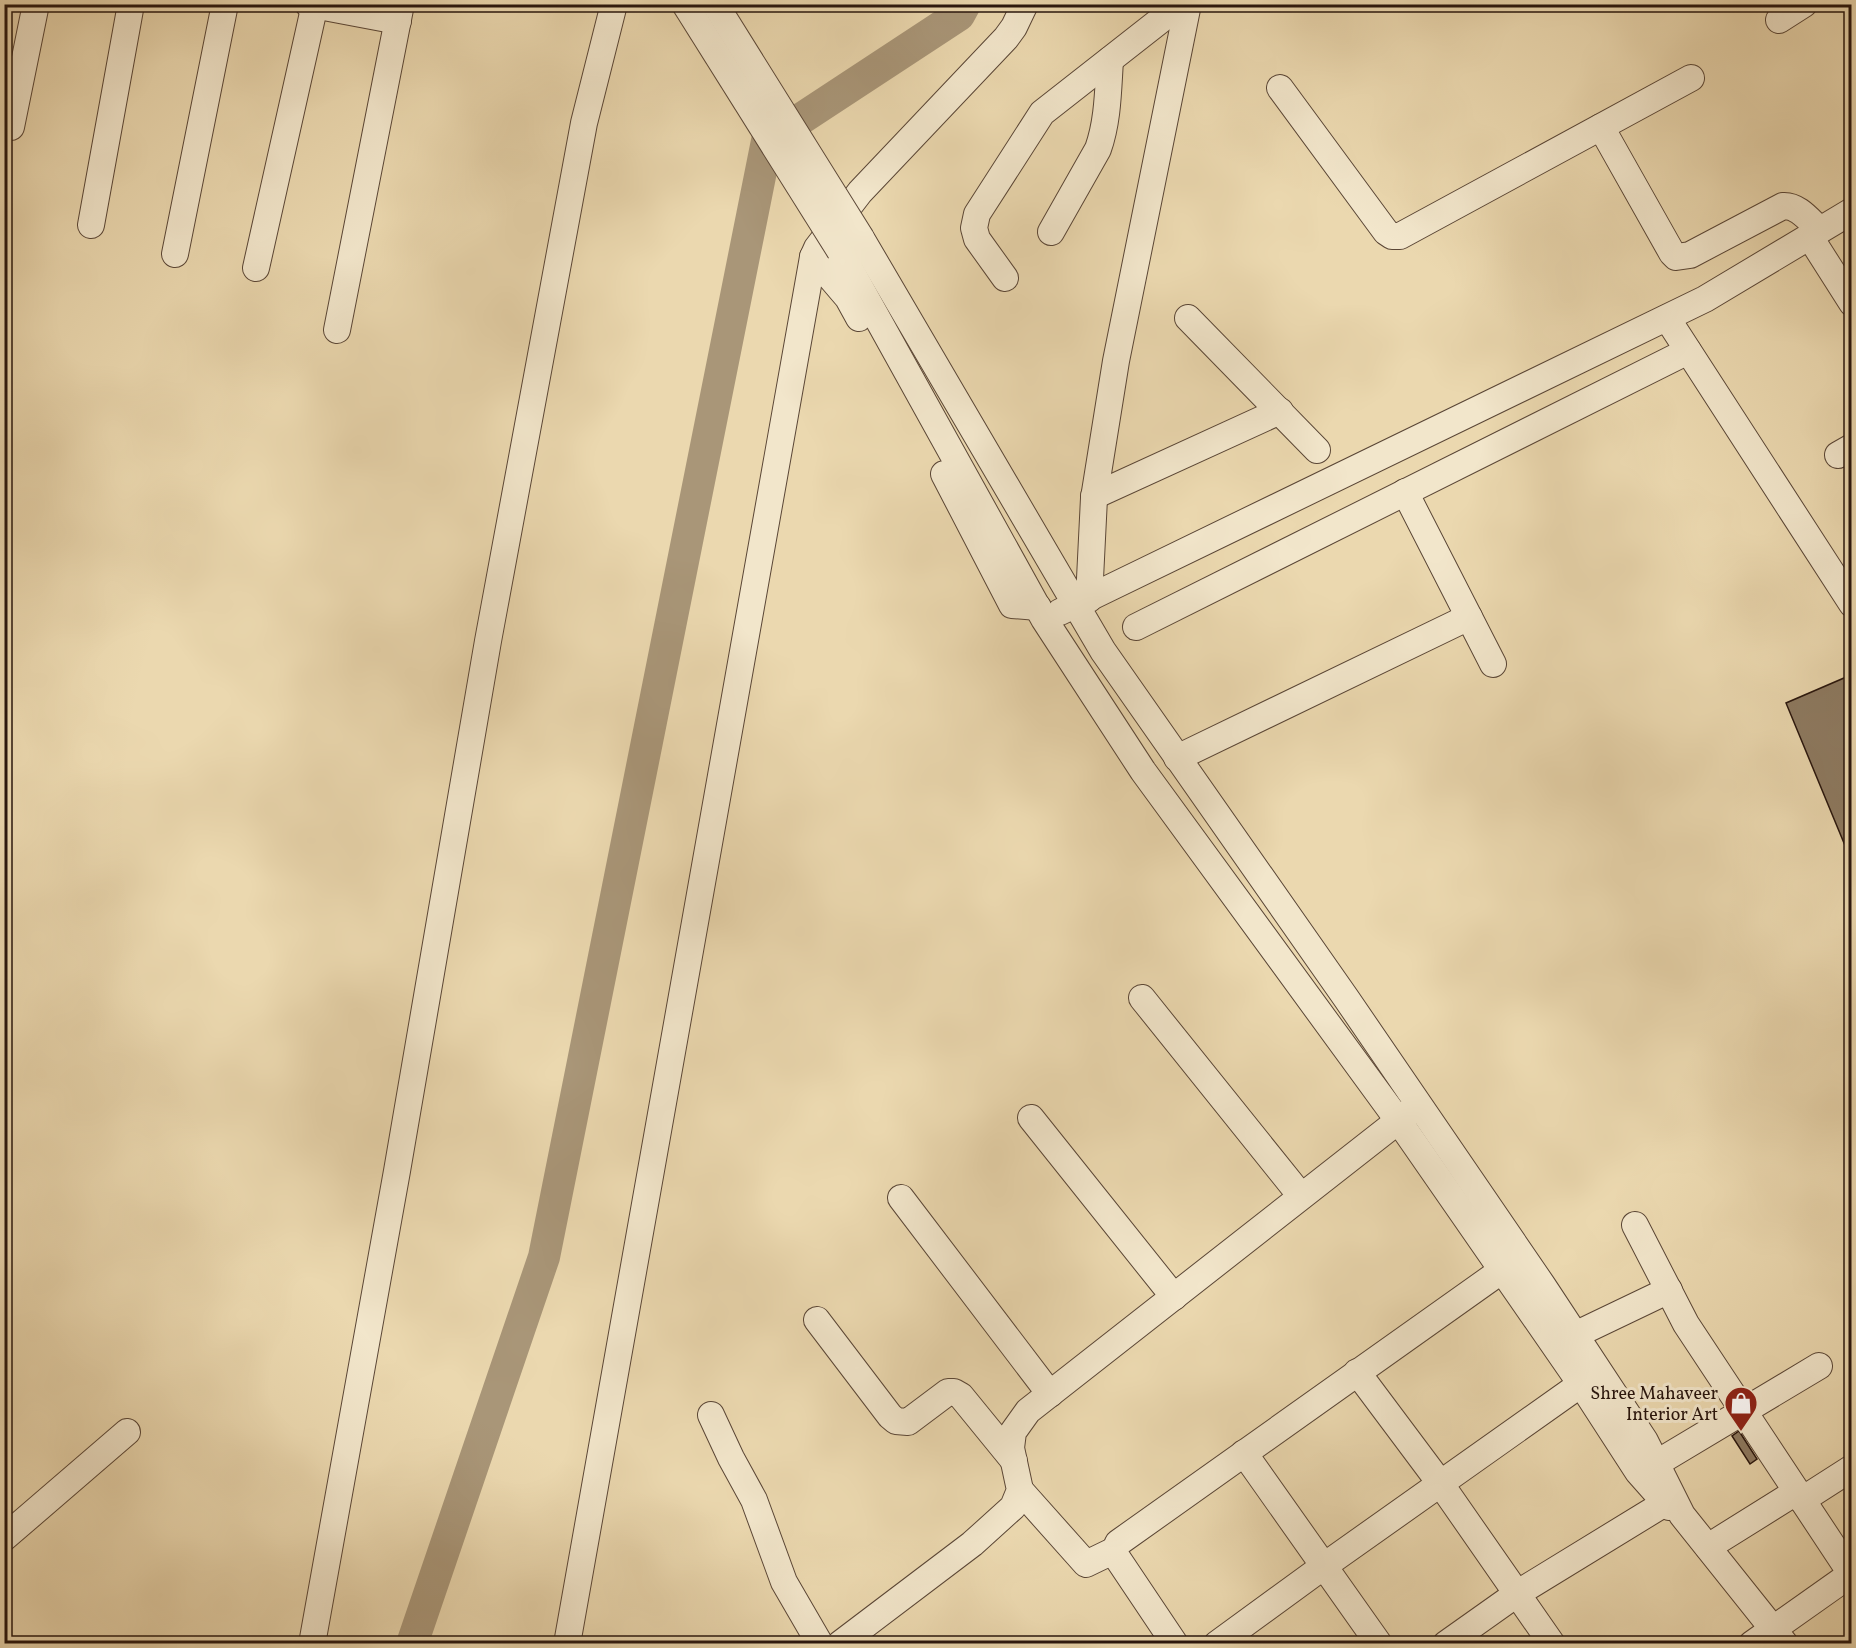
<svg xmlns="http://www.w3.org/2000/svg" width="1856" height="1648" font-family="Vollkorn,serif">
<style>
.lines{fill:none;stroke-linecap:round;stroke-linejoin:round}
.river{stroke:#a99678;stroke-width:32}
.building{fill:#8e7b62;stroke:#29160e;stroke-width:1.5}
.minor-casing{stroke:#5a4636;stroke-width:28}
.minor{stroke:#f2e6cb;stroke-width:26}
.minor-bridge-casing{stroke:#5a4636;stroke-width:28;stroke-linecap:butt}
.minor-bridge{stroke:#f2e6cb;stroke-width:26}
.labels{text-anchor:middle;stroke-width:6;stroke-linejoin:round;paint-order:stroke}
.poi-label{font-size:18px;fill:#29160e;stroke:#f2e6cb;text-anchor:end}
</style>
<rect width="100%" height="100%" fill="#ebd8af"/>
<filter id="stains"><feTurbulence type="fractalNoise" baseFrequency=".00333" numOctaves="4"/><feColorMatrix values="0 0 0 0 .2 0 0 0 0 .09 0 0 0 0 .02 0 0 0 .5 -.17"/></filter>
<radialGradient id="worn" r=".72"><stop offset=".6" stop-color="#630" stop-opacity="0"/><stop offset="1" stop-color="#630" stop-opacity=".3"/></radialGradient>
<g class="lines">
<path class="river" d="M 412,1644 L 544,1257 L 767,141 L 959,15 L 965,4"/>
</g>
<g class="building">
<path d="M 1851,675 L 1851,860 L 1786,703 Z"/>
<path d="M 1739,1431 L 1757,1459 L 1750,1464 L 1732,1436 Z"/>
</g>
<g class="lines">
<defs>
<g id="minor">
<path d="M 308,4 L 398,21"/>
<path d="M 1779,20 L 1804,4"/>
<path d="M 1280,88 L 1386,232 L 1392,236 L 1400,236 L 1691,78"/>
<path d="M 11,127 L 36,4"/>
<path d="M 1601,127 L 1672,253 L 1676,257 L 1690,255 L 1783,206 C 1798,205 1809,220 1820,230"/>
<path d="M 91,225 L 131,4"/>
<path d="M 1051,232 L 1098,149 C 1108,121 1108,90 1110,60"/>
<path d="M 1810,237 L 1852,303"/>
<path d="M 861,238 L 1103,651 L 1346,998 L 1543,1286 L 1645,1441 L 1682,1515 L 1785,1644"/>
<path d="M 840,251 L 1044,619 L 1143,771 L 1398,1120 L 1581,1384 L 1638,1472 L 1669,1507"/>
<path d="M 175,254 L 225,4"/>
<path d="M 813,257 L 848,298 L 859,318"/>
<path d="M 256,268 L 315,4"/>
<path d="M 1005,278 L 977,239 L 974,228 L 977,214 L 1042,113 L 1167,15"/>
<path d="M 1188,318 L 1317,450"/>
<path d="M 1667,318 L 1852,604"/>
<path d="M 337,330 L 401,4"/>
<path d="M 1838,455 L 1852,447"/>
<path d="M 944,474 L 1012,605 L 1038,607"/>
<path d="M 1405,492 L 1493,664"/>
<path d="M 1094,496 L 1280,411"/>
<path d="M 1089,599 L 1094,498 L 1116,361 L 1188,4"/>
<path d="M 1060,612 L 1705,299 L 1852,211"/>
<path d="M 1136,627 L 1688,351"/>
<path d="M 1177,758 L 1469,617"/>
<path d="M 1142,998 L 1301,1196"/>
<path d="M 1031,1118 L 1174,1297"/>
<path d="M 901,1198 L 1050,1394"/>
<path d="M 1635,1225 L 1686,1324 L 1852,1575"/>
<path d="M 817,1320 L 890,1416 L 896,1421 L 908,1422 L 948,1392 L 954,1392 L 961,1396 L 1014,1461"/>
<path d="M 1575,1335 L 1669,1290"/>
<path d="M 1357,1372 L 1440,1483 L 1552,1644"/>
<path d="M 711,1415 L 731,1458 L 754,1500 L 784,1582 L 820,1644"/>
<path d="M 1244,1453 L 1379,1644"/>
<path d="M 1641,1470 L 1657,1463 L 1819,1366"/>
<path d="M 1020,1490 L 1086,1564 L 1115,1550"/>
<path d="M 1802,1500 L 1852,1468"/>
<path d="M 4,1538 L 127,1432"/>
<path d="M 1708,1547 L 1796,1492"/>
<path d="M 312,1644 L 397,1171 L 488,641 L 584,123 L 614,4"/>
<path d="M 567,1644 L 813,257 L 817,248 L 860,192 L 1006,38 L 1014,27 L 1025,4"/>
<path d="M 840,1644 L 972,1544 L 1013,1507 L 1020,1490 L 1011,1448 L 1013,1432 L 1028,1411 L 1412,1110"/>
<path d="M 1175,1644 L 1116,1556 L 1115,1550 L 1118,1543 L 1515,1261"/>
<path d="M 1217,1644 L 1324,1566 L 1581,1384"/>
<path d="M 1446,1644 L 1518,1593 L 1665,1503"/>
<path d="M 1752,1644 L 1851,1574"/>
</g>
</defs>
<use href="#minor" class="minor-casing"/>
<use href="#minor" class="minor"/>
<defs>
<g id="minor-bridge">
<path d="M 685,4 L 840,251"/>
<path d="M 715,4 L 861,238"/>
</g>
</defs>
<use href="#minor-bridge" class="minor-bridge-casing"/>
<use href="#minor-bridge" class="minor-bridge"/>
</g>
<defs>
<symbol id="shop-pin" viewBox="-11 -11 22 30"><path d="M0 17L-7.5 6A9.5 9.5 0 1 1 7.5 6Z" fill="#8f2418" stroke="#f2e6cb"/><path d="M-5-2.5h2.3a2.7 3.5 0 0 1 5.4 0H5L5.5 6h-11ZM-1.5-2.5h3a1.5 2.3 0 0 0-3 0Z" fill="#fff"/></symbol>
</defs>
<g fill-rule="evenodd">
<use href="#shop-pin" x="1722" y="1384" width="38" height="52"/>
</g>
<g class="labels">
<g class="poi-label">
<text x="1718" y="1399">Shree Mahaveer<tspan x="1718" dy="21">Interior Art</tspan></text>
</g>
</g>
<rect width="1856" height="1648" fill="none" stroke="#ebd8af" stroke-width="24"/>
<rect x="6" y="6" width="1844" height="1636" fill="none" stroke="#29160e" stroke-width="3"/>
<rect x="12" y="12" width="1832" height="1624" fill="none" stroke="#29160e" stroke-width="1.5"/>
<rect width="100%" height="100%" filter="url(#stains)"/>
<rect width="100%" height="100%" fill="url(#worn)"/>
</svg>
